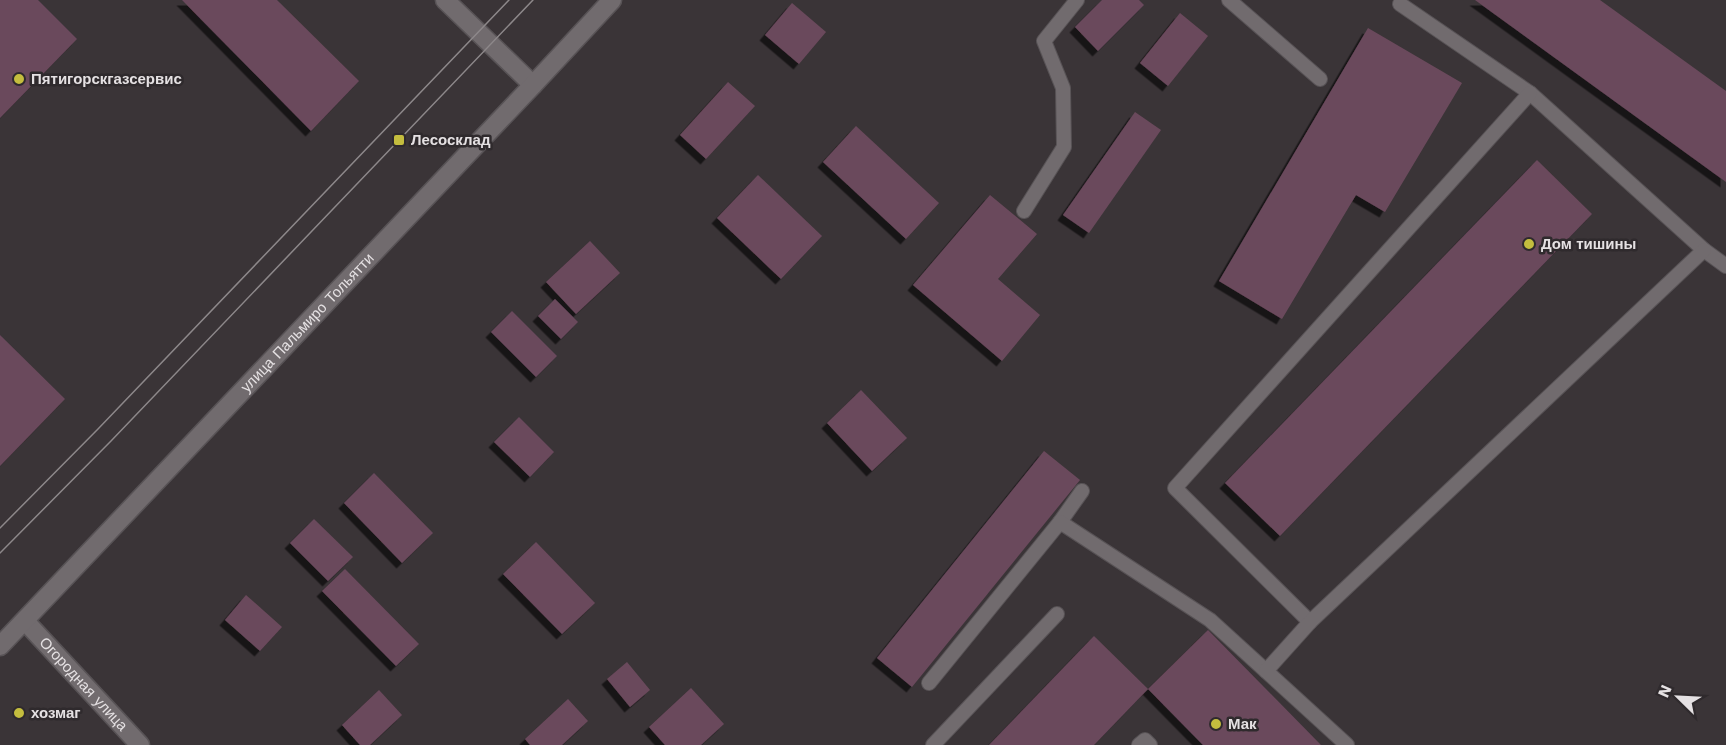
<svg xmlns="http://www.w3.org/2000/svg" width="1726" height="745" font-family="'Work Sans',sans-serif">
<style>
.building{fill:#6b495c;filter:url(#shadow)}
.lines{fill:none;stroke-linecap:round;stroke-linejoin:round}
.lane-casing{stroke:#585356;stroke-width:16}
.street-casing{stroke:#585356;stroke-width:21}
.secondary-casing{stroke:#585356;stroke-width:21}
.lane{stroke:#716b6e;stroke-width:14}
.street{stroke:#716b6e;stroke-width:18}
.secondary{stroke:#716b6e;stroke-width:18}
.tram{stroke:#8d888a;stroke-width:1.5}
.poi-dot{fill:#c4bd3e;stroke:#2f2a2d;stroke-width:2}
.labels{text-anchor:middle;stroke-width:5;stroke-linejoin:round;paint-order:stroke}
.poi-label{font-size:15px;font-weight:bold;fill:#e5e1e3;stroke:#2f2a2d;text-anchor:start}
.street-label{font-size:15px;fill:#e5e1e3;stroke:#2f2a2d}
</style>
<defs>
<filter id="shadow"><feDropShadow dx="-5.5" dy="5.5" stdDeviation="0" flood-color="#0009"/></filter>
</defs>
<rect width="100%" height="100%" fill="#3a3437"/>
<g class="building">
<path d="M 0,0 L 38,0 L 77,39 L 0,118 Z"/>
<path d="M 182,0 L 277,0 L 359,81 L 311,131 Z"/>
<path d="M 1102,0 L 1139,0 L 1144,5 L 1098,51 L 1075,27 Z"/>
<path d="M 1475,0 L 1600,0 L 1726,91 L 1726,182 Z"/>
<path d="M 792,3 L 826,32 L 799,64 L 765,35 Z"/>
<path d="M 1180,13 L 1208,36 L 1168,86 L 1140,63 Z"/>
<path d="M 1368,28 L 1462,83 L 1385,212 L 1356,195 L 1282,319 L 1219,281 Z"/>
<path d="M 728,82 L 755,106 L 706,159 L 680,135 Z"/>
<path d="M 1135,112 L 1161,130 L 1089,233 L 1063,215 Z"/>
<path d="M 856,126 L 939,203 L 906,239 L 823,162 Z"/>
<path d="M 1537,160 L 1592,214 L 1280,536 L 1225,483 Z"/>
<path d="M 758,175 L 822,236 L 781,279 L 717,218 Z"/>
<path d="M 990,195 L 1037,234 L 998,279 L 1040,315 L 1002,361 L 913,285 Z"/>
<path d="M 590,241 L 620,273 L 576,314 L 546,282 Z"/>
<path d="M 555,299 L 578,322 L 561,339 L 538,316 Z"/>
<path d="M 512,311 L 557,356 L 536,377 L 491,332 Z"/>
<path d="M 0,335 L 65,399 L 0,466 Z"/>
<path d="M 861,390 L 907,438 L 872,471 L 827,423 Z"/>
<path d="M 519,417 L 554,452 L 530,477 L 494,442 Z"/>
<path d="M 1044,451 L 1080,480 L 912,687 L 877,658 Z"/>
<path d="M 374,473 L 433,533 L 402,563 L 344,503 Z"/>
<path d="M 314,519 L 353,557 L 328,581 L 290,543 Z"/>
<path d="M 536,542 L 595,603 L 562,634 L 503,574 Z"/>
<path d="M 345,569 L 419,644 L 396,666 L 322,591 Z"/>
<path d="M 246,595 L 282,627 L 260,651 L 225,620 Z"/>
<path d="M 1208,630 L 1321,745 L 1203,745 L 1148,689 Z"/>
<path d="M 1094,636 L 1148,689 L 1094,745 L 989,745 Z"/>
<path d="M 627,662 L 650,690 L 630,707 L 607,679 Z"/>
<path d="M 691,688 L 724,724 L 701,745 L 665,745 L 649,727 Z"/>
<path d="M 379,690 L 402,715 L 370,745 L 360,745 L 342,725 Z"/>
<path d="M 568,699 L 588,721 L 562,745 L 530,745 L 525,739 Z"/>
</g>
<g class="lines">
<defs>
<g id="lane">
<path d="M 1229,0 L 1320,79"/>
<path d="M 1400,4 L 1530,93 L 1704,250 L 1726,266"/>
<path d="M 1024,211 L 1064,147 L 1063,88 L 1044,41 L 1077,0"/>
<path d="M 1060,522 L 1082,491"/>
<path d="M 1310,622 L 1175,488 L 1530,93"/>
<path d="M 929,683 L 1060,522 L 1210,620 L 1266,671"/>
<path d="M 933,745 L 1057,614"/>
<path d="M 1139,745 L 1145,740 L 1150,745"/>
<path d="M 1347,745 L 1266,671 L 1310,622 L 1704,250"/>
</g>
<g id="street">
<path id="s1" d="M 25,621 L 140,745"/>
</g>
<g id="secondary">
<path d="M 445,0 L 533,85"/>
<path id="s2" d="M 0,646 L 533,85 L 612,0"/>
</g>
</defs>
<use href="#lane" class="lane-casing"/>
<use href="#street" class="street-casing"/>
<use href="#secondary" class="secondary-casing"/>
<use href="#lane" class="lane"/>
<use href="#street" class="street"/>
<use href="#secondary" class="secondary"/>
<g class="tram">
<path d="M 0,528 L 98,429 L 509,0"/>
<path d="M 0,553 L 111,441 L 533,0"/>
</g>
</g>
<g class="poi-dot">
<circle cx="19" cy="79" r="6"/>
<rect x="393" y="134" width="12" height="12" rx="3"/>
<circle cx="1529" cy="244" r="6"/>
<circle cx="19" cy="713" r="6"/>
<circle cx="1216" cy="724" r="6"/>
</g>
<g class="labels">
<g class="poi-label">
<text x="31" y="84">Пятигорскгазсервис</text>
<text x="411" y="145">Лесосклад</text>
<text x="1541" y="249">Дом тишины</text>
<text x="31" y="718">хозмаг</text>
<text x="1228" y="729">Мак</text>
</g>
<g class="street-label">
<text dy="5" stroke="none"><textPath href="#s2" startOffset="446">улица Пальмиро Тольятти</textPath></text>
<text dy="5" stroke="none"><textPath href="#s1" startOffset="86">Огородная улица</textPath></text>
</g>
</g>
<g transform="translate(1678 697) rotate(294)" stroke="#2f2a2d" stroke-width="4.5" paint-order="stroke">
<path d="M0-4.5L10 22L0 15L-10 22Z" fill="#e5e1e3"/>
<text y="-9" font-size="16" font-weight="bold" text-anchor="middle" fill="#e5e1e3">N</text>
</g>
</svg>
